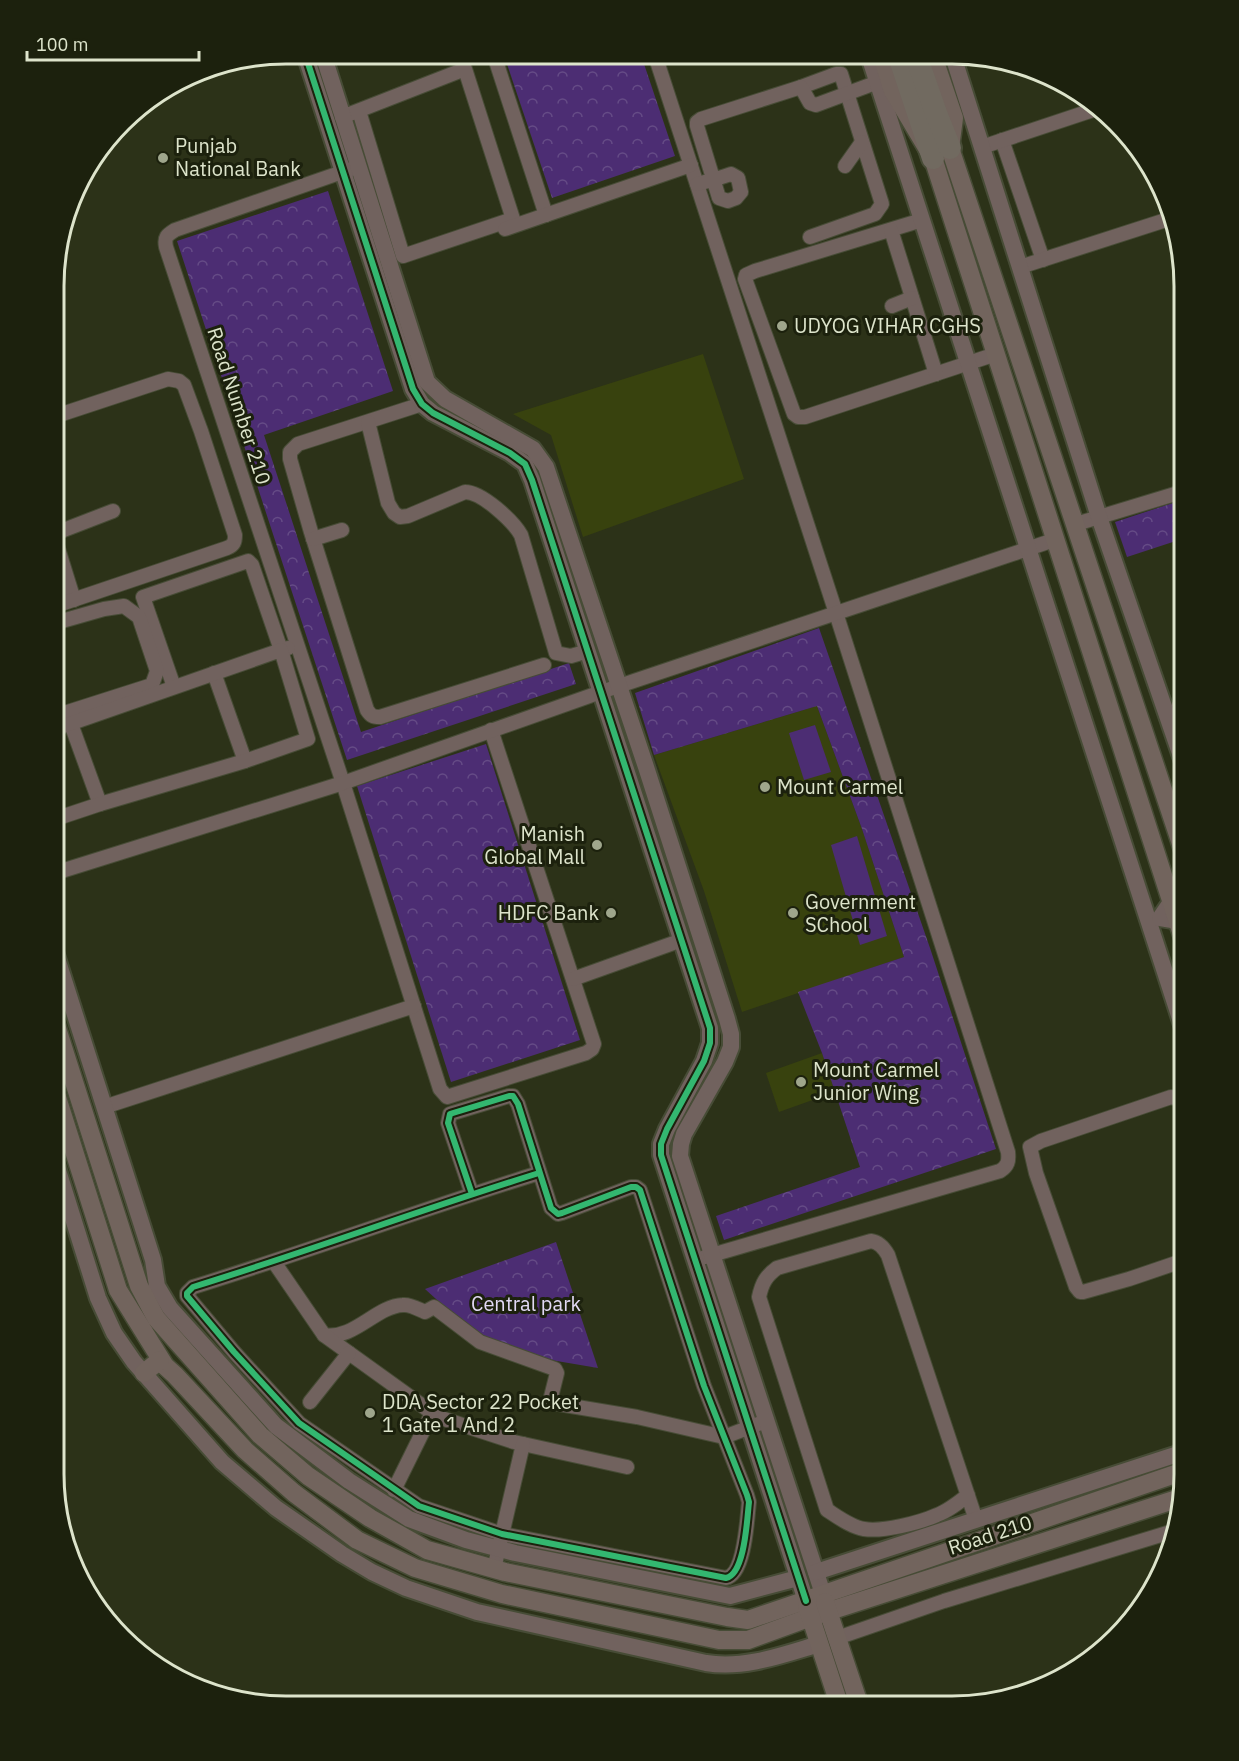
<svg xmlns="http://www.w3.org/2000/svg" width="1239" height="1761" font-family="'IBM Plex Sans',sans-serif">
<style>
.built{fill:#38420e}
.park{fill:url(#park-crowns)}
.garden{fill:#4c2d73}
.lines{fill:none;stroke-linecap:round;stroke-linejoin:round}
.minor-casing{stroke:#474c36;stroke-width:16}
.tertiary-casing{stroke:#474c36;stroke-width:20}
.secondary-casing{stroke:#474c36;stroke-width:21}
.trunk-casing{stroke:#474c36;stroke-width:26}
.minor{stroke:#71625e;stroke-width:14}
.tertiary{stroke:#71625e;stroke-width:16}
.secondary{stroke:#72645d;stroke-width:18}
.trunk{stroke:#716a60;stroke-width:22}
.cycleway-casing{stroke:#1c210d;stroke-width:10}
.cycleway{stroke:#33b770;stroke-width:6}
.poi-dot{fill:#9fa68c;stroke:#1c210d;stroke-width:2}
.labels{text-anchor:middle;stroke-width:6;stroke-linejoin:round;paint-order:stroke}
.poi-label{font-size:20px;fill:#dde4cb;stroke:#1c210d;text-anchor:start}
.street-label{font-size:20px;fill:#dde4cb;stroke:#1c210d}
.park-label{font-size:20px;fill:#e2d9f5;stroke:#1c210d}
.rim{fill:none;stroke:#dde4cb;stroke-width:3}
</style>
<defs>
<pattern id="park-crowns" width="20" height="18" patternUnits="userSpaceOnUse" patternTransform="scale(1.5)"><rect width="20" height="18" fill="#4c2d73"/><path d="M2 6a3 3 0 1 1 6 0M12 15a3 3 0 1 1 6 0" fill="none" stroke="#654b86"/></pattern>
</defs>
<rect width="100%" height="100%" fill="#2c3218"/>
<g class="built">
<path d="M 703,354 L 744,479 L 583,537 L 551,435 L 513,414 Z"/>
<path d="M 817,706 L 863,832 L 904,957 L 742,1012 L 704,891 L 654,755 Z"/>
<path d="M 822,1053 L 835,1092 L 779,1112 L 766,1073 Z"/>
</g>
<g class="park">
<path d="M 504,55 L 641,55 L 675,156 L 552,198 Z"/>
<path d="M 328,191 L 393,391 L 264,435 L 361,732 L 569,663 L 576,684 L 347,760 L 177,241 Z"/>
<path d="M 1185,499 L 1185,538 L 1127,557 L 1115,522 Z"/>
<path d="M 819,628 L 930,948 L 996,1149 L 724,1240 L 716,1216 L 860,1167 L 822,1053 L 798,992 L 904,957 L 862,829 L 817,706 L 654,755 L 635,693 Z"/>
<path d="M 486,744 L 580,1040 L 451,1082 L 357,786 Z"/>
<path d="M 556,1242 L 598,1368 L 545,1359 L 480,1339 L 425,1289 Z"/>
</g>
<g class="garden">
<path d="M 815,725 L 831,772 L 804,780 L 789,733 Z"/>
<path d="M 857,836 L 887,936 L 860,945 L 831,845 Z"/>
</g>
<g class="lines">
<defs>
<g id="minor">
<path d="M 494,55 L 546,215"/>
<path d="M 655,55 L 836,613 L 1008,1152 C 1009,1161 1008,1166 1000,1171 L 705,1257"/>
<path d="M 801,87 L 836,74 L 841,74 L 882,204 L 875,214 L 810,237"/>
<path d="M 342,117 L 465,69 L 513,219 L 403,256 L 359,111"/>
<path d="M 1002,140 L 1043,260"/>
<path d="M 982,147 L 1099,108"/>
<path d="M 845,166 L 862,142"/>
<path d="M 351,169 L 175,230 C 167,235 164,237 166,247 L 343,783 L 440,1089 L 447,1097 L 586,1053 L 592,1049 L 594,1044 L 491,730"/>
<path d="M 697,184 C 708,181 720,178 731,174 L 738,178 L 741,192 L 736,198 L 728,201 L 719,198 L 697,126 L 697,122 L 701,119 L 801,87 L 810,103 L 816,105 L 878,82"/>
<path d="M 922,220 L 755,271 L 746,275 L 745,279 L 794,414 L 798,417 L 805,417 L 996,354"/>
<path d="M 505,229 L 691,165"/>
<path d="M 891,230 L 936,374"/>
<path d="M 1020,267 L 1169,219"/>
<path d="M 892,306 L 912,298"/>
<path d="M 422,404 L 298,444 L 290,452 L 290,459 L 311,532 L 367,710 C 371,716 373,717 380,717 L 544,665"/>
<path d="M 368,422 L 388,503 L 394,513 L 400,517 L 408,516 L 465,492 C 482,492 513,521 521,535 L 556,653 L 571,656 L 588,651"/>
<path d="M 1076,524 L 1185,491"/>
<path d="M 56,533 L 113,511"/>
<path d="M 313,539 L 342,530"/>
<path d="M 56,542 L 74,600"/>
<path d="M 55,606 L 227,548 C 234,545 235,542 235,535 L 201,431 L 184,385 L 179,381 L 168,379 L 56,416"/>
<path d="M 214,673 L 245,761"/>
<path d="M 174,687 L 143,597 L 248,561 L 252,565 L 281,650 L 288,648"/>
<path d="M 55,716 L 152,685 L 157,671 L 139,617 L 124,606 L 104,609 L 55,623"/>
<path d="M 1185,722 L 1179,705 L 1185,697"/>
<path d="M 71,724 L 100,804"/>
<path d="M 55,819 L 100,804 L 245,761 L 308,739 L 281,650 L 55,729"/>
<path d="M 55,873 L 343,783 L 601,692 L 1054,540"/>
<path d="M 573,979 L 682,940"/>
<path d="M 104,1107 L 414,1006"/>
<path d="M 472,1194 L 448,1123 L 450,1114 L 453,1113 L 509,1096 L 513,1096 L 518,1104 L 551,1208 L 558,1214 L 562,1213 L 631,1187 L 636,1187 L 640,1190 L 704,1386 L 747,1495 L 749,1502 C 747,1519 745,1574 726,1578 L 502,1534 L 419,1506 L 299,1423 L 234,1352 L 187,1296 L 187,1293 L 193,1287 C 309,1251 423,1209 539,1173"/>
<path d="M 1185,1260 L 1129,1279 L 1083,1292 L 1080,1292 L 1076,1287 L 1036,1173 L 1030,1147 L 1041,1141 L 1171,1097 L 1179,1099 L 1185,1112"/>
<path d="M 274,1262 L 324,1335 C 354,1340 376,1306 403,1305 C 410,1304 418,1309 425,1312 L 434,1307 L 480,1342 L 555,1369 L 557,1373 L 550,1401 L 553,1403 L 637,1417 L 724,1437 L 766,1421"/>
<path d="M 324,1335 L 438,1417 L 514,1442 L 627,1467"/>
<path d="M 310,1402 L 349,1353"/>
<path d="M 394,1490 L 432,1413"/>
<path d="M 968,1495 C 958,1503 948,1511 937,1515 C 919,1523 883,1532 864,1529 C 851,1527 838,1517 827,1510 L 759,1297 C 762,1283 766,1276 777,1268 L 871,1241 C 879,1242 884,1248 888,1255 L 976,1520"/>
<path d="M 494,1569 L 523,1444"/>
<path d="M 837,1638 L 944,1601 L 1177,1530"/>
</g>
<g id="tertiary">
<path d="M 305,54 L 413,389 L 422,404 L 433,413 L 510,453 L 525,464 L 532,480 L 710,1028 L 710,1043 L 704,1061 L 667,1129 L 661,1144 L 661,1155 L 806,1601"/>
<path d="M 323,54 L 427,382 L 445,399 L 533,449 L 546,467 L 646,767 L 727,1019 L 731,1034 L 731,1047 L 725,1062 L 684,1134 L 681,1144 L 680,1156 L 823,1594"/>
<path d="M 869,56 L 1185,1034"/>
<path d="M 953,56 L 1099,517 L 1185,768"/>
<path d="M 1185,919 L 1178,921 L 1160,918 L 1171,902 L 1185,897"/>
<path d="M 55,952 L 153,1260 L 157,1286 L 170,1308 L 276,1426 L 349,1481 L 409,1519 L 466,1540 L 515,1553 L 730,1596 L 798,1578"/>
<path d="M 55,1161 L 98,1298 L 114,1333 L 134,1362 L 222,1462 L 276,1508 L 342,1554 L 372,1572 L 406,1588 L 477,1612 L 706,1663 C 745,1669 782,1655 819,1644"/>
<path d="M 816,1572 L 1184,1452"/>
</g>
<g id="secondary">
<path d="M 882,56 L 893,91 L 933,158 L 1185,944"/>
<path d="M 933,56 L 954,118 L 950,148 L 1185,856"/>
<path d="M 55,1022 L 139,1286 L 156,1318 L 260,1435 L 308,1476 L 370,1518 L 427,1550 L 505,1572 L 727,1617 L 748,1620 L 1184,1471"/>
<path d="M 55,1091 L 118,1290 L 165,1366 L 175,1375 L 245,1450 L 294,1493 L 357,1540 L 415,1568 L 502,1594 L 719,1640 L 748,1640 L 811,1617 L 1183,1497"/>
<path d="M 144,1373 L 160,1360"/>
<path d="M 825,1602 L 860,1707"/>
<path d="M 807,1606 L 840,1707"/>
</g>
<g id="trunk">
<path d="M 899,56 L 933,158"/>
<path d="M 916,56 L 936,113 L 950,148"/>
</g>
</defs>
<use href="#minor" class="minor-casing"/>
<use href="#tertiary" class="tertiary-casing"/>
<use href="#secondary" class="secondary-casing"/>
<use href="#trunk" class="trunk-casing"/>
<use href="#minor" class="minor"/>
<use href="#tertiary" class="tertiary"/>
<use href="#secondary" class="secondary"/>
<use href="#trunk" class="trunk"/>
<defs>
<g id="cycleway">
<path d="M 305,54 L 413,389 L 422,404 L 433,413 L 510,453 L 525,464 L 532,480 L 710,1028 L 710,1043 L 704,1061 L 667,1129 L 661,1144 L 661,1155 L 806,1601"/>
<path d="M 472,1194 L 448,1123 L 450,1114 L 453,1113 L 509,1096 L 513,1096 L 518,1104 L 551,1208 L 558,1214 L 562,1213 L 631,1187 L 636,1187 L 640,1190 L 704,1386 L 747,1495 L 749,1502 C 747,1519 745,1574 726,1578 L 502,1534 L 419,1506 L 299,1423 L 234,1352 L 187,1296 L 187,1293 L 193,1287 C 309,1251 423,1209 539,1173"/>
</g>
</defs>
<use href="#cycleway" class="cycleway-casing"/>
<use href="#cycleway" class="cycleway"/>
</g>
<g class="poi-dot">
<circle cx="163" cy="158" r="6"/>
<circle cx="782" cy="326" r="6"/>
<circle cx="765" cy="787" r="6"/>
<circle cx="597" cy="845" r="6"/>
<circle cx="611" cy="913" r="6"/>
<circle cx="793" cy="913" r="6"/>
<circle cx="801" cy="1082" r="6"/>
<circle cx="370" cy="1413" r="6"/>
</g>
<g class="labels">
<g class="poi-label">
<text x="175" y="153">Punjab<tspan x="175" dy="23">National Bank</tspan></text>
<text x="794" y="333">UDYOG VIHAR CGHS</text>
<text x="777" y="794">Mount Carmel</text>
<text x="585" y="841" text-anchor="end">Manish<tspan x="585" dy="23">Global Mall</tspan></text>
<text x="805" y="909">Government<tspan x="805" dy="23">SChool</tspan></text>
<text x="599" y="920" text-anchor="end">HDFC Bank</text>
<text x="813" y="1077">Mount Carmel<tspan x="813" dy="23">Junior Wing</tspan></text>
<text x="382" y="1409">DDA Sector 22 Pocket<tspan x="382" dy="23">1 Gate 1 And 2</tspan></text>
</g>
<g class="street-label">
<text transform="translate(239 406) rotate(72)" y="7">Road Number 210</text>
<text transform="translate(990 1535) rotate(-18)" y="7">Road 210</text>
</g>
<g class="park-label">
<text x="526" y="1311">Central park</text>
</g>
</g>
<path d="M0 0H1239V1761H0ZM286 64H952A222 222 0 0 1 1174 286V1474A222 222 0 0 1 952 1696H286A222 222 0 0 1 64 1474V286A222 222 0 0 1 286 64Z" fill="#1c210d" fill-rule="evenodd"/>
<path class="rim" d="M286 64H952A222 222 0 0 1 1174 286V1474A222 222 0 0 1 952 1696H286A222 222 0 0 1 64 1474V286A222 222 0 0 1 286 64Z"/>
<path d="M27 51v9h172v-9" fill="none" stroke="#dde4cb" stroke-width="3"/>
<text x="36" y="51" font-size="18" fill="#dde4cb" stroke="#1c210d" stroke-width="4.5" paint-order="stroke">100 m</text>
</svg>
